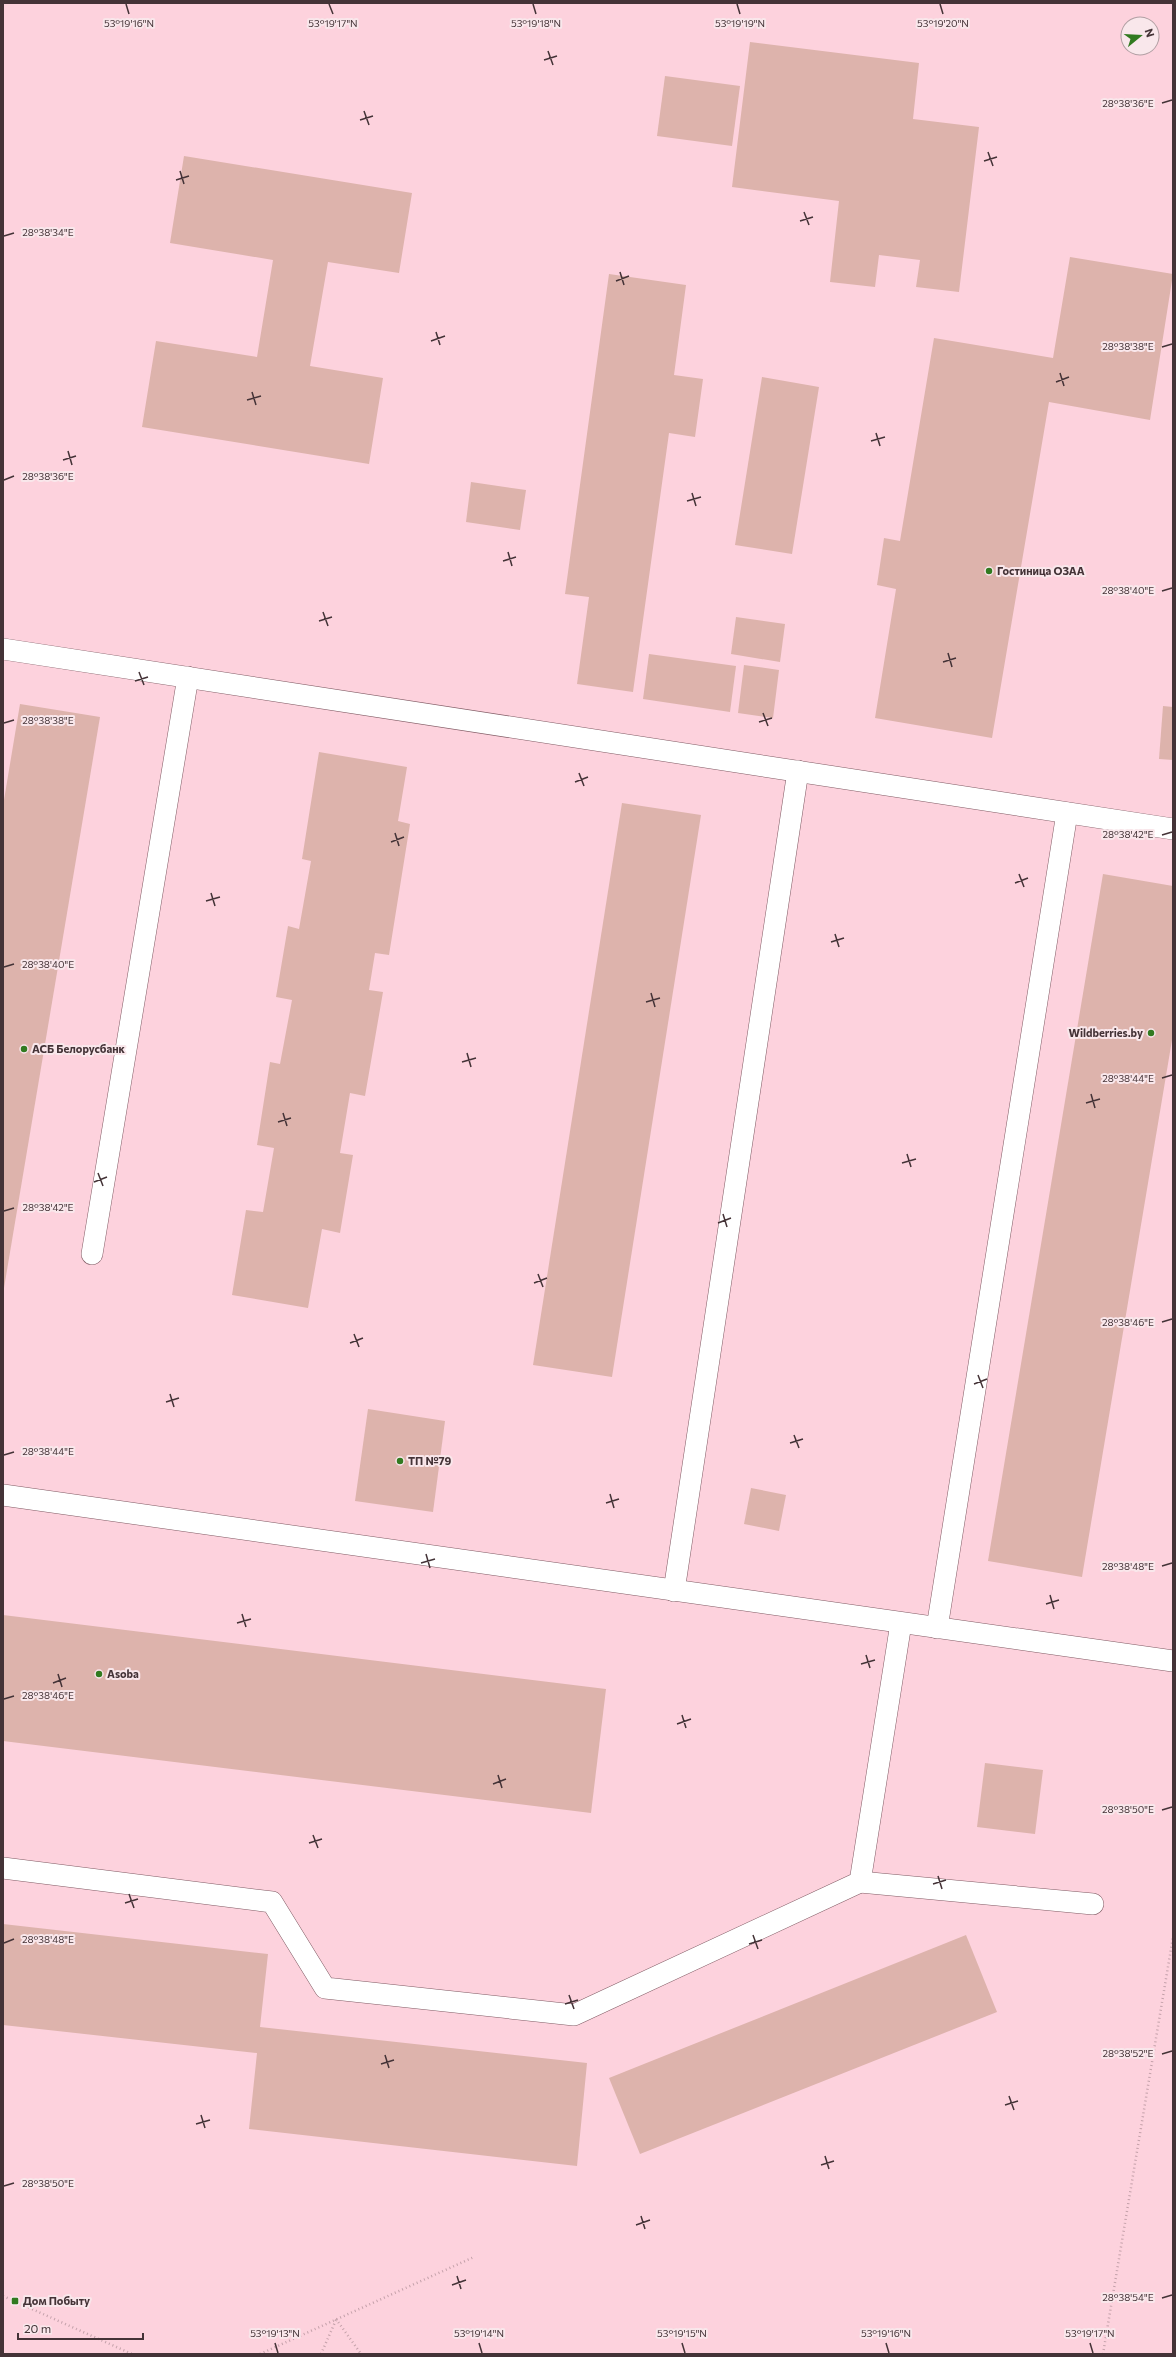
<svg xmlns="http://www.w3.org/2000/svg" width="1176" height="2357" font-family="Commissioner,sans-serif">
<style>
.building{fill:#ddb3ac}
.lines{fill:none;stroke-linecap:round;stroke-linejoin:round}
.lane-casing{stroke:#805b64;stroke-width:22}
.path{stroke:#c4a1aa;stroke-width:2.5;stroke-dasharray:1 3;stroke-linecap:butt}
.lane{stroke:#fff;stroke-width:21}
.ticks{fill:none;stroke:#443337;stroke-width:1.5}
.poi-dot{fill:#317a20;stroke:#f9e7eb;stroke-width:1.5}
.labels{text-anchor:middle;stroke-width:4;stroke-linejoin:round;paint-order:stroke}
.poi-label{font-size:11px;font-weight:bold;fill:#443337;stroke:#f9e7eb;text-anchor:start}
.ticks-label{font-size:10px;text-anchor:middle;fill:#443337;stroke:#f9e7eb;stroke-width:4;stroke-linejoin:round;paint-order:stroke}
</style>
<rect width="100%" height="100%" fill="#fdd2dd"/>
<g class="building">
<path d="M 750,42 L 919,63 L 913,119 L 979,127 L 959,292 L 916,287 L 920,260 L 879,255 L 875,287 L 830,282 L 839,201 L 732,187 Z"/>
<path d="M 665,76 L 740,86 L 732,146 L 657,136 Z"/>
<path d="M 184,156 L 412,193 L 399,273 L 328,262 L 310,366 L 383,378 L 369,464 L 142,427 L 156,341 L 257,357 L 273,260 L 170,243 Z"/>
<path d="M 1070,257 L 1173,274 L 1150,420 L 1049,402 L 992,738 L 875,718 L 896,589 L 877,585 L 884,538 L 900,541 L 934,338 L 1053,358 Z"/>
<path d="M 609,274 L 686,285 L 674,375 L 703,379 L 695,437 L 669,433 L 633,692 L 577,684 L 589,597 L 565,594 Z"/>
<path d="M 762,377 L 819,387 L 792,554 L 735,545 Z"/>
<path d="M 471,482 L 526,490 L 520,530 L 466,522 Z"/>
<path d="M 736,617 L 785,624 L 780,662 L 731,654 Z"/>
<path d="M 649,654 L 736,666 L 730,712 L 643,699 Z"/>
<path d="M 744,665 L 779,670 L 773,718 L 738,713 Z"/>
<path d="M 20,704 L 100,717 L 4,1288 L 3,806 Z"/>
<path d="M 1163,706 L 1173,707 L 1173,760 L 1159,759 Z"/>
<path d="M 319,752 L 407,767 L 398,821 L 410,824 L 389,955 L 375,953 L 369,990 L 383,992 L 365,1096 L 350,1093 L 340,1153 L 353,1155 L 340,1233 L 322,1229 L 308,1308 L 232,1295 L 246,1210 L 263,1212 L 274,1148 L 257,1145 L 270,1062 L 280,1064 L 292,1000 L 276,997 L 288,926 L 299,929 L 311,861 L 302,859 Z"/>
<path d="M 622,803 L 701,815 L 612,1377 L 533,1365 Z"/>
<path d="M 1103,874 L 1173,886 L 1173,1034 L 1082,1577 L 988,1561 Z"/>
<path d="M 368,1409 L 445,1421 L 433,1512 L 355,1501 Z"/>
<path d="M 751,1488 L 786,1495 L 779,1531 L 744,1524 Z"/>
<path d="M 3,1615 L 606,1689 L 591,1813 L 3,1741 Z"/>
<path d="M 985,1763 L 1043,1770 L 1035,1834 L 977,1827 Z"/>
<path d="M 3,1924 L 268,1954 L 260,2027 L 587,2063 L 577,2166 L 249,2129 L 257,2053 L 3,2025 Z"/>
<path d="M 966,1935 L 997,2012 L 640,2154 L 609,2078 Z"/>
</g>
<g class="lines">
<defs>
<g id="lane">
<path d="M 3,649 L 1173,829"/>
<path d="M 92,1254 L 188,677"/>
<path d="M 3,1495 L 1173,1661"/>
<path d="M 674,1591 L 798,771"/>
<path d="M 937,1628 L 1067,813"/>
<path d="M 3,1868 L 272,1902 L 325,1988 L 574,2015 L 860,1882 L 901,1623"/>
<path d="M 860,1882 L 1093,1904"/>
</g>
</defs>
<use href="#lane" class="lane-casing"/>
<g class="path">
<path d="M 3,2296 L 132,2354"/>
<path d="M 336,2319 L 361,2354"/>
<path d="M 260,2354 L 474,2257"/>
<path d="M 321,2354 L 336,2320"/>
<path d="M 1103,2354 L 1173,1937"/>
</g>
<use href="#lane" class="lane"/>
</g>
<path class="ticks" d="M 126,4 L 129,14M 329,4 L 333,14M 533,4 L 536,14M 737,4 L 740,14M 940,4 L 943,14M 548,51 L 553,65M 544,60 L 557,56M 1162,103 L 1172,100M 364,111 L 369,125M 360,120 L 373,116M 988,152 L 993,166M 984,161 L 997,157M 180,171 L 184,184M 176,180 L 189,176M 804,212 L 809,225M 800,221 L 813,217M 4,236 L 14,233M 620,272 L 624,285M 616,281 L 629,276M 436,332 L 440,345M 431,341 L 445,336M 1162,347 L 1172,344M 1060,373 L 1064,386M 1056,382 L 1069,377M 252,392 L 256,405M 247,400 L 261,396M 876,433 L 880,446M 871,441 L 885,437M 68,451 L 72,465M 63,460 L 76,456M 4,480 L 14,476M 692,493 L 696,506M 687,501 L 701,497M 508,552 L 512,566M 503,561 L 516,557M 1162,591 L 1172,588M 323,612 L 328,626M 319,621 L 332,617M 948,653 L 952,667M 943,662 L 956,658M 139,672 L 144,685M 135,681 L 148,677M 763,713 L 768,726M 759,722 L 772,718M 4,723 L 14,720M 579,773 L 584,786M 575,782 L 588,777M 395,833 L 399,846M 1162,835 L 1172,832M 391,842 L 404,837M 1019,874 L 1024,887M 1015,883 L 1028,878M 211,893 L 215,906M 206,901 L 220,897M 835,934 L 839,947M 831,942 L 844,938M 4,967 L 14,964M 651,993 L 655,1007M 646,1002 L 660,998M 467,1053 L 471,1067M 462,1062 L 476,1058M 1162,1078 L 1172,1075M 1091,1094 L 1095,1108M 1086,1103 L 1100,1099M 283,1113 L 287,1126M 278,1122 L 291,1118M 907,1154 L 911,1167M 902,1163 L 916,1159M 98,1173 L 103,1186M 94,1182 L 107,1177M 4,1211 L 14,1208M 723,1214 L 727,1227M 718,1223 L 731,1218M 538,1274 L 543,1287M 534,1283 L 547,1278M 1162,1322 L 1172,1319M 354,1334 L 359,1347M 350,1343 L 363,1338M 978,1375 L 983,1388M 974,1384 L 987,1379M 170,1394 L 174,1407M 166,1402 L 179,1398M 794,1435 L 799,1448M 790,1443 L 803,1439M 4,1455 L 14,1452M 610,1494 L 614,1508M 606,1503 L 619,1499M 426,1554 L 430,1568M 421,1563 L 435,1559M 1162,1566 L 1172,1563M 1050,1595 L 1054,1609M 1046,1604 L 1059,1600M 242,1614 L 246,1627M 237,1623 L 251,1619M 866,1655 L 870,1668M 861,1664 L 875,1660M 58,1674 L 62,1687M 53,1683 L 66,1678M 4,1699 L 14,1696M 682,1715 L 686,1728M 677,1724 L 691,1719M 498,1775 L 502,1788M 493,1784 L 506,1779M 1162,1810 L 1172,1807M 313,1835 L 318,1848M 309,1843 L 322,1839M 938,1876 L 942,1889M 933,1884 L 946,1880M 129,1894 L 134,1908M 125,1903 L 138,1899M 753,1935 L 758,1949M 4,1943 L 14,1939M 749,1944 L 762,1940M 569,1995 L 574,2009M 565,2004 L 578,2000M 1162,2054 L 1172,2051M 385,2055 L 389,2068M 381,2064 L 394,2060M 1009,2096 L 1014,2110M 1005,2105 L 1018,2101M 201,2115 L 205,2128M 196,2124 L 210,2120M 825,2156 L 829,2169M 821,2165 L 834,2161M 4,2186 L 14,2183M 641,2216 L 645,2229M 636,2225 L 650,2220M 457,2276 L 461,2289M 452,2285 L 466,2280M 1162,2298 L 1172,2295M 275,2343 L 278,2353M 479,2343 L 482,2353M 682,2343 L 685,2353M 886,2343 L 889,2353M 1090,2343 L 1093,2353"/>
<g class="poi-dot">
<circle cx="989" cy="571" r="4"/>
<circle cx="1151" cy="1033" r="4"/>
<circle cx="24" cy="1049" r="4"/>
<circle cx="400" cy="1461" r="4"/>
<circle cx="99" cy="1674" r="4"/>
<rect x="11" y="2297" width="8" height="8" rx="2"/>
</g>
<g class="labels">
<g class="poi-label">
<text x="997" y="575">Гостиница ОЗАА</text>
<text x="1143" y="1037" text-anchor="end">Wildberries.by</text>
<text x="32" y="1053">АСБ Белорусбанк</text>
<text x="408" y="1465">ТП №79</text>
<text x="107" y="1678">Asoba</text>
<text x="23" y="2305">Дом Побыту</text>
</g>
</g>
<g class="ticks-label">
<text x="129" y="27">53°19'16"N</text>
<text x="333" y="27">53°19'17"N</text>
<text x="536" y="27">53°19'18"N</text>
<text x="740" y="27">53°19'19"N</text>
<text x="943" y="27">53°19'20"N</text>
<text x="1128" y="107">28°38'36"E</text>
<text x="48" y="236">28°38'34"E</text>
<text x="1128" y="350">28°38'38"E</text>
<text x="48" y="480">28°38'36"E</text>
<text x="1128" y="594">28°38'40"E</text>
<text x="48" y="724">28°38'38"E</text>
<text x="1128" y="838">28°38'42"E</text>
<text x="48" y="968">28°38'40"E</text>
<text x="1128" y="1082">28°38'44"E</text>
<text x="48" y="1211">28°38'42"E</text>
<text x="1128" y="1326">28°38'46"E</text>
<text x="48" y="1455">28°38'44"E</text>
<text x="1128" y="1570">28°38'48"E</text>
<text x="48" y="1699">28°38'46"E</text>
<text x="1128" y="1813">28°38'50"E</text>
<text x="48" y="1943">28°38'48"E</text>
<text x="1128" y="2057">28°38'52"E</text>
<text x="48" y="2187">28°38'50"E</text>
<text x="1128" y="2301">28°38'54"E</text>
<text x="275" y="2337">53°19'13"N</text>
<text x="479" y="2337">53°19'14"N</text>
<text x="682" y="2337">53°19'15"N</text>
<text x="886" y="2337">53°19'16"N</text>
<text x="1090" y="2337">53°19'17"N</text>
</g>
<rect width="1176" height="2357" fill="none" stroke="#443337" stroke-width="8"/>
<g transform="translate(1140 36) rotate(72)"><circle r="19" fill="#f9e7eb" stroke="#b19fa3"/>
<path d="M0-3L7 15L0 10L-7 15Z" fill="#317a20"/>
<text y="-6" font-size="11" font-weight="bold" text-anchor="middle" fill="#443337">N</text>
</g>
<path d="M18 2333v6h125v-6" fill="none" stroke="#443337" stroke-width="2"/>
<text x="24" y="2333" font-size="12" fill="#443337" stroke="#f9e7eb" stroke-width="3" paint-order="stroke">20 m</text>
</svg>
